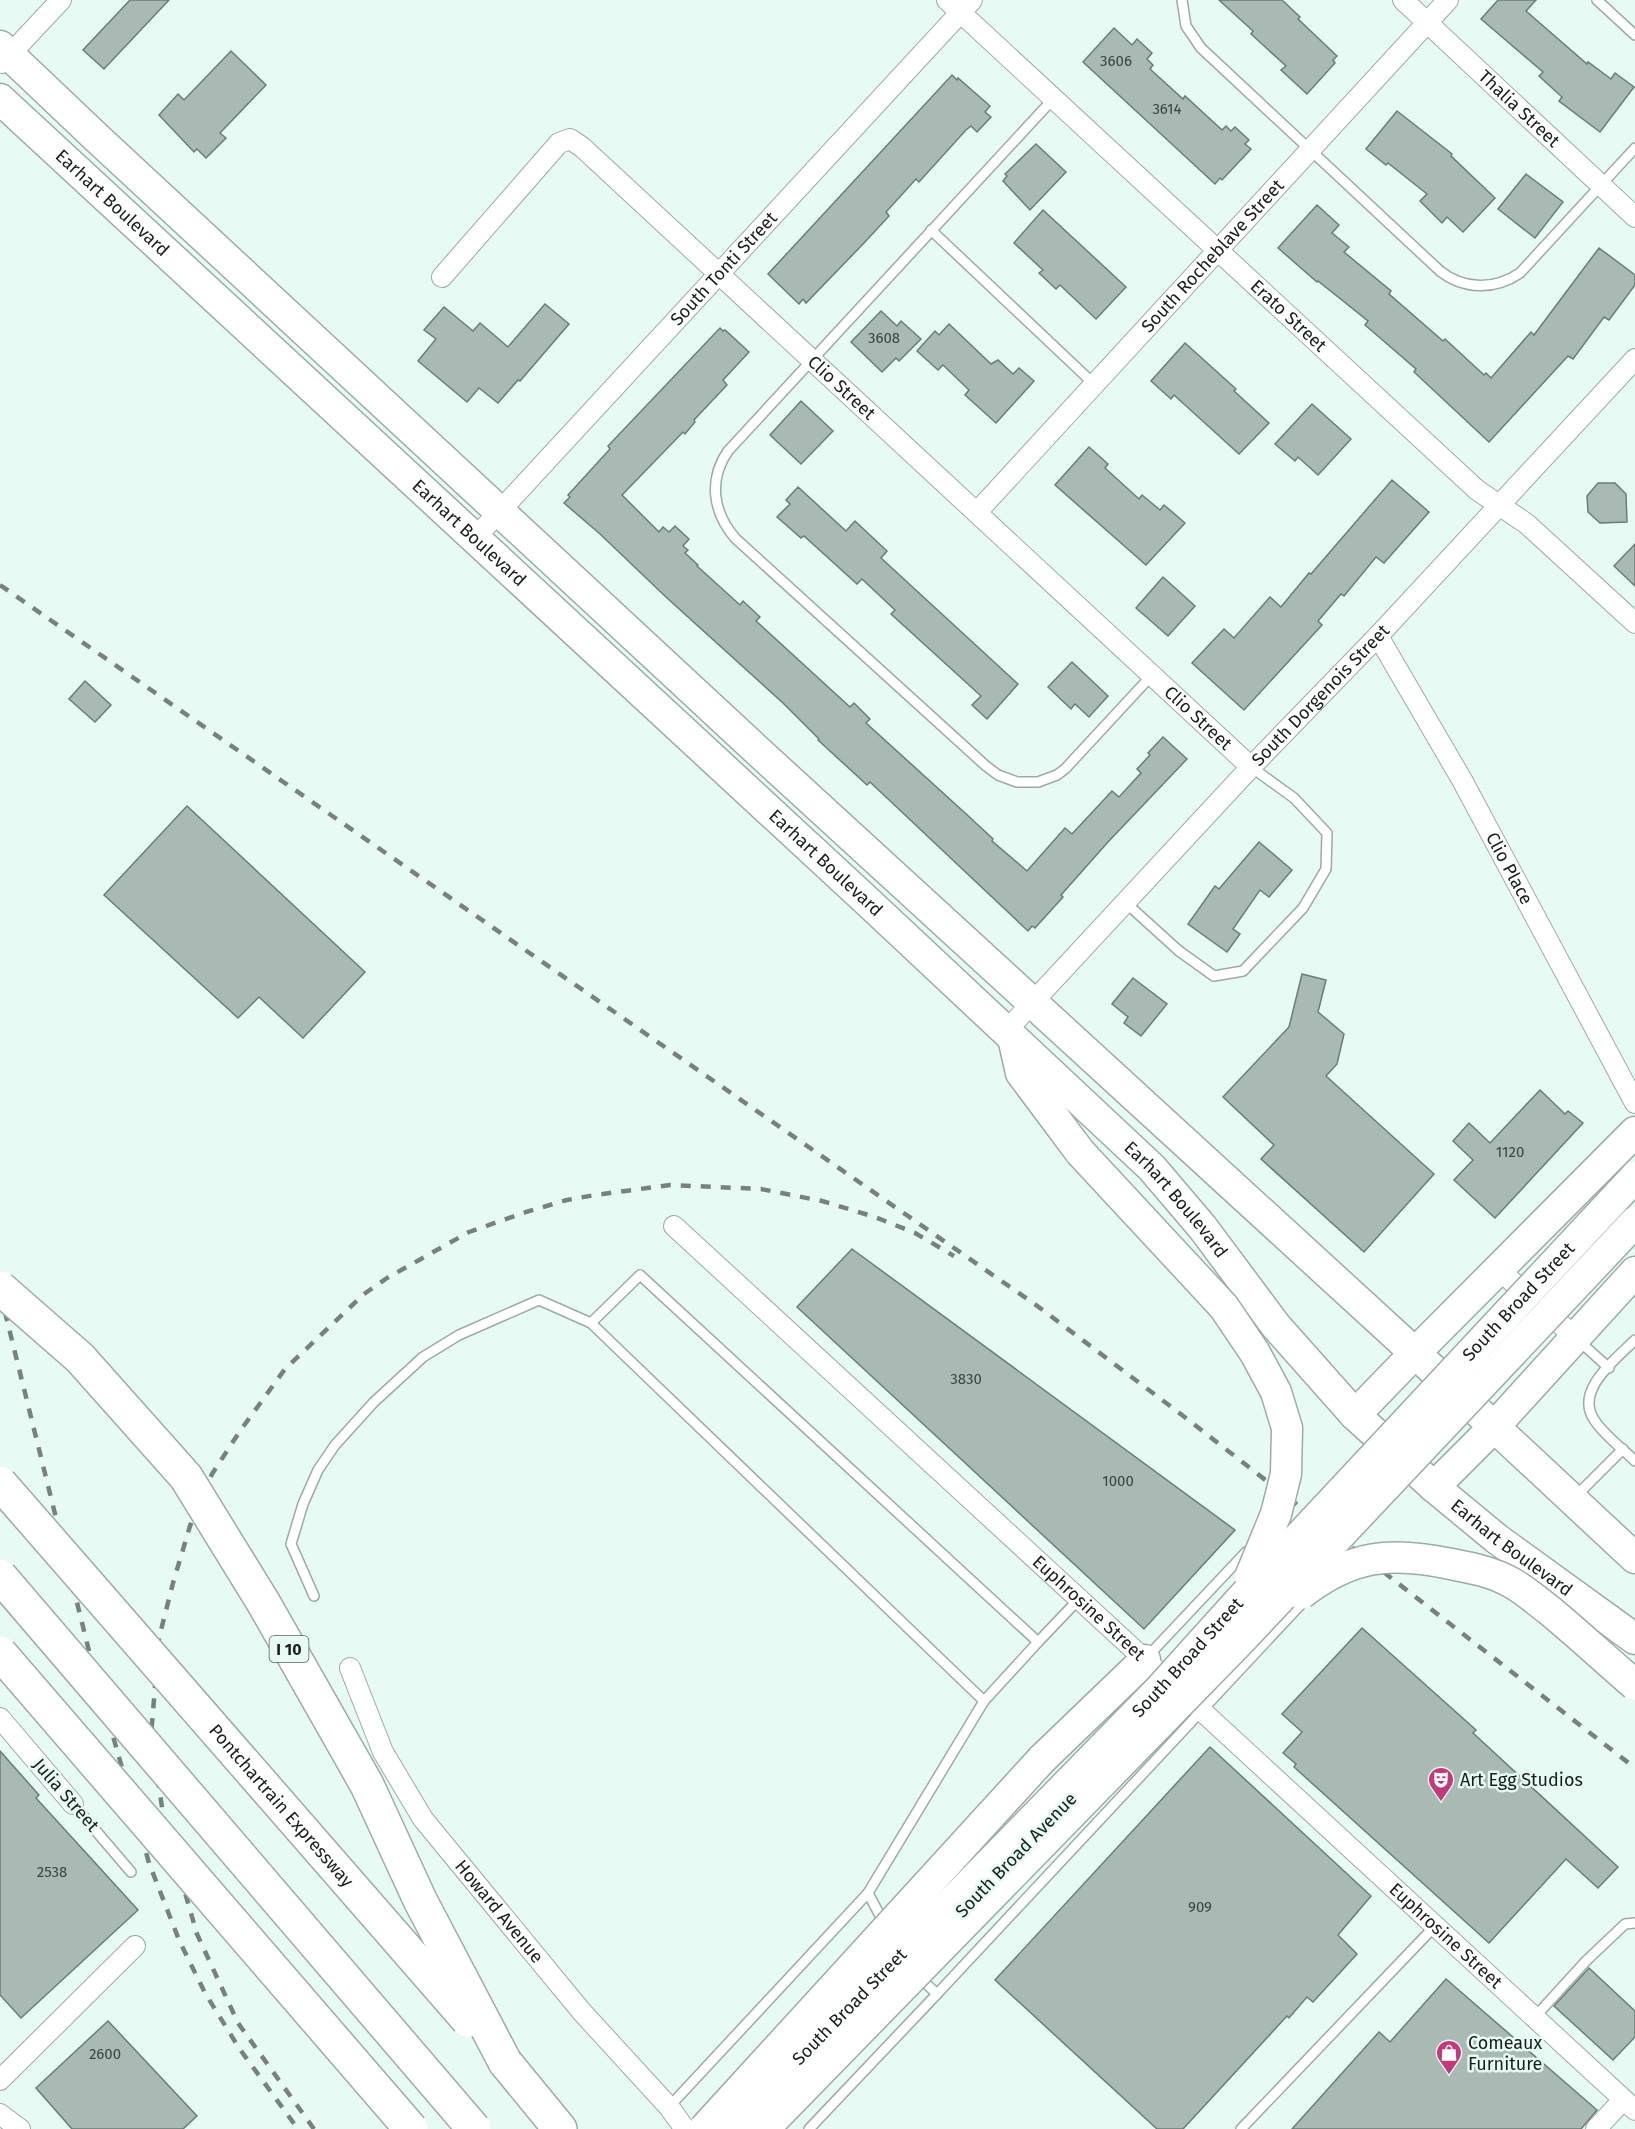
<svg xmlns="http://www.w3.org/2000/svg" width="1635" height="2129" font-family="'Fira Sans',sans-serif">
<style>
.building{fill:#a9bab5;stroke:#6c7d78;stroke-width:1.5}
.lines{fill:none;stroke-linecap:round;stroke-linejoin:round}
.lane-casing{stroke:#9baca7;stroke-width:12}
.street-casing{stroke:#9baca7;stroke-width:22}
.primary-casing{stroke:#9baca7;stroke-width:33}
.highway-casing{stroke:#9baca7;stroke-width:36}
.lane{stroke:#fff;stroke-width:9}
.street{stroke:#fff;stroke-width:20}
.primary{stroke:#fff;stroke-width:30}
.highway{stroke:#fff;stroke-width:33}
.rail{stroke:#77827f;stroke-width:4.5;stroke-dasharray:10 10;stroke-linecap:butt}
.primary-bridge-casing{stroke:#9baca7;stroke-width:33;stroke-linecap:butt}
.highway-bridge-casing{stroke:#9baca7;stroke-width:36;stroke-linecap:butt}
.primary-bridge{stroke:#fff;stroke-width:30}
.highway-bridge{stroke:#fff;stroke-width:33}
.labels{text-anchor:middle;stroke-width:5;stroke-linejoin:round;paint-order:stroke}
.number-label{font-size:15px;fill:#3c4542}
.shield{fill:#e8faf4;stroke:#56605d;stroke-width:1.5}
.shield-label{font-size:16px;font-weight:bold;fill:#181e1c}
.street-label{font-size:18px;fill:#181e1c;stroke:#e8faf4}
.poi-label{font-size:18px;fill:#181e1c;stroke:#e8faf4;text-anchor:start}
</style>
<rect width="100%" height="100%" fill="#e8faf4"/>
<g class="building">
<path d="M 130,0 L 169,0 L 104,69 L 83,50 Z"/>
<path d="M 1219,0 L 1282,0 L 1300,17 L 1298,19 L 1337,56 L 1333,60 L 1335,63 L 1307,94 L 1281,70 L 1286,66 L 1251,34 L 1253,31 Z"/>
<path d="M 1498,0 L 1536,0 L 1526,11 L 1587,64 L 1588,62 L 1611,79 L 1615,73 L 1634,87 L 1600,132 L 1559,101 L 1562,97 L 1539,76 L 1543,72 L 1481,19 Z"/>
<path d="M 1114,28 L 1132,45 L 1137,39 L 1152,53 L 1147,59 L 1153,65 L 1150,69 L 1183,99 L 1185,96 L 1222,130 L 1226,126 L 1231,131 L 1235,127 L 1249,140 L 1245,144 L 1251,149 L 1222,180 L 1220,178 L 1215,184 L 1083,62 Z"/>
<path d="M 231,51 L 266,85 L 220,133 L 226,138 L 206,158 L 197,149 L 194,152 L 159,115 L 178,94 L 184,100 Z"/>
<path d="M 952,75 L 957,80 L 958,78 L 990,106 L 985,112 L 991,117 L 977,132 L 971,126 L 966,130 L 919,182 L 916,179 L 886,212 L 889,216 L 864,243 L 806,303 L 803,299 L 799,304 L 768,274 Z"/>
<path d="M 1397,111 L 1452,154 L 1451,156 L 1495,198 L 1463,232 L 1447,217 L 1442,223 L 1420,201 L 1427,194 L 1388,163 L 1386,165 L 1366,149 Z"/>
<path d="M 1036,144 L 1066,172 L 1030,210 L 1003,181 L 1007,176 L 1005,174 Z"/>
<path d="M 1526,174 L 1563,202 L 1535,238 L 1498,209 Z"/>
<path d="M 1317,205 L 1339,225 L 1332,233 L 1349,247 L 1344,252 L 1391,291 L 1389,294 L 1443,341 L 1445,339 L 1484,375 L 1486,373 L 1491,378 L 1531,332 L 1534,335 L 1599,248 L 1635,275 L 1635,285 L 1609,320 L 1604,317 L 1573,359 L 1568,356 L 1489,442 L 1414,372 L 1416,369 L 1365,325 L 1368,321 L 1318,281 L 1317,282 L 1278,248 Z"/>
<path d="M 1043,210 L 1126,287 L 1096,319 L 1060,285 L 1056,289 L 1039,273 L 1043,270 L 1014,243 Z"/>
<path d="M 545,304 L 569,324 L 520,381 L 518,380 L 498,403 L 479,388 L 467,402 L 418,361 L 436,339 L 424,330 L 444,307 L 473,331 L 480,323 L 508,347 Z"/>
<path d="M 881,311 L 897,326 L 901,321 L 921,339 L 899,361 L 896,358 L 882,372 L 851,342 Z"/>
<path d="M 949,324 L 991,364 L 998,360 L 1013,374 L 1019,368 L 1034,381 L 996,423 L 965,395 L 969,390 L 943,365 L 938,370 L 917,351 L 935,331 L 939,335 Z"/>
<path d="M 720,328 L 723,331 L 725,330 L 749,352 L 723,380 L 727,385 L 694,420 L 695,422 L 685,434 L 683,432 L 622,495 L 659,532 L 663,527 L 669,532 L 675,526 L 689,539 L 683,546 L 688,550 L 685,553 L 698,565 L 697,566 L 740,605 L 743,601 L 760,617 L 756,621 L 850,707 L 854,703 L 870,719 L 866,723 L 964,812 L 993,839 L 992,841 L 1027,871 L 1065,828 L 1072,834 L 1112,791 L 1119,797 L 1141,773 L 1137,769 L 1150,755 L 1148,753 L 1163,737 L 1187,759 L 1108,842 L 1061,895 L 1063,897 L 1035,928 L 1032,926 L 1028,931 L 870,782 L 867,785 L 818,740 L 819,739 L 783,703 L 667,598 L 600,534 L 564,503 L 570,497 L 568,495 L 610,449 L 608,446 Z"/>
<path d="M 1185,343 L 1236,389 L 1234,391 L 1269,423 L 1239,454 L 1174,395 L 1171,399 L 1151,381 Z"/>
<path d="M 801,401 L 833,431 L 801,464 L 770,435 Z"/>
<path d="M 1312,404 L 1351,439 L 1318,475 L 1298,457 L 1295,461 L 1275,444 Z"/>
<path d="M 1089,447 L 1108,464 L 1105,468 L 1139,499 L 1142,495 L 1160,510 L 1164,505 L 1185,523 L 1146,565 L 1055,485 Z"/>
<path d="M 1392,480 L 1429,512 L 1384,563 L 1376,557 L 1344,596 L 1341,594 L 1318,621 L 1322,625 L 1244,710 L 1192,663 L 1224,629 L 1234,638 L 1270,597 L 1281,607 L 1309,573 L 1311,574 Z"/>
<path d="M 1598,483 L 1615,483 L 1626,494 L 1627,522 L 1600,523 L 1588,512 L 1587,496 Z"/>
<path d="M 798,487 L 846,531 L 855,521 L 887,551 L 881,558 L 1018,684 L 987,719 L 972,705 L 981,696 L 891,614 L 895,610 L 862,579 L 857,584 L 804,536 L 801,538 L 777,517 L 790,504 L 786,500 Z"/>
<path d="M 1635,544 L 1635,586 L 1614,566 Z"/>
<path d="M 1163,577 L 1195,606 L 1168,636 L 1136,608 Z"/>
<path d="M 1072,662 L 1108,696 L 1089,717 L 1075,704 L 1071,709 L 1048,687 Z"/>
<path d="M 85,681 L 111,705 L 95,722 L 69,699 Z"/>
<path d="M 187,806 L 365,972 L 303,1038 L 259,997 L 238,1018 L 104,895 Z"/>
<path d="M 1259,842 L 1292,870 L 1269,897 L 1260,890 L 1233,929 L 1240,934 L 1227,952 L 1188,924 L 1215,886 L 1219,889 Z"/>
<path d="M 1302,974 L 1326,980 L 1318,1012 L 1344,1034 L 1337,1064 L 1326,1076 L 1434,1174 L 1364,1252 L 1261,1159 L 1274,1145 L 1223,1097 L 1289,1027 Z"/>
<path d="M 1133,978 L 1167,1004 L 1141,1036 L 1124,1023 L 1128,1017 L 1112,1004 Z"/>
<path d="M 1540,1090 L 1565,1114 L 1568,1111 L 1583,1123 L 1495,1218 L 1454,1180 L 1473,1160 L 1453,1141 L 1469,1123 L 1490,1143 Z"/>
<path d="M 852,1249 L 1235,1530 L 1144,1629 L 797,1307 Z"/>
<path d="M 1362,1628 L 1476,1730 L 1473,1733 L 1618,1867 L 1598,1888 L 1566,1859 L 1489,1943 L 1294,1767 L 1296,1764 L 1283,1753 L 1302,1732 L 1282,1714 Z"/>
<path d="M 1210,1747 L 1371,1896 L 1338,1935 L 1357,1954 L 1313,2002 L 1307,1997 L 1289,2018 L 1287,2016 L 1183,2129 L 1157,2129 L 995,1980 Z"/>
<path d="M 0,1751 L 39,1795 L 36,1798 L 138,1910 L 21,2018 L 0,1995 Z"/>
<path d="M 1589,1968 L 1635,2011 L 1635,2037 L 1613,2060 L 1554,2006 Z"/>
<path d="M 1446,1979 L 1597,2110 L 1581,2129 L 1292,2129 L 1379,2032 L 1390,2042 Z"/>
<path d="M 108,2021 L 197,2116 L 183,2129 L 72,2129 L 36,2088 Z"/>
</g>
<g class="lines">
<defs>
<g id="lane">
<path d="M 1182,0 L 1186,26 L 1201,48 L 1440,271 C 1464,290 1495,290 1520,273 L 1635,148"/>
<path d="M 1597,0 L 1635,35"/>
<path d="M 1054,98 L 728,451 C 708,480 713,512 735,538 L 986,766 L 998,775 L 1017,782 L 1038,782 L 1057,775 L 1065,769 L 1152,675"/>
<path d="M 931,230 L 1095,385"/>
<path d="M 1126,903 L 1179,951 L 1214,976 L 1243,971 L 1303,908 L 1326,869 L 1327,833 L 1294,798 L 1251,767"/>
<path d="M 591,1323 L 984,1701"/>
<path d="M 1635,1340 C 1616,1359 1573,1391 1595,1421 C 1605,1436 1622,1448 1635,1461"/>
<path d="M 1579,1341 L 1609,1368"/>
<path d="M 1576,1496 L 1623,1449"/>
<path d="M 314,1596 L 291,1544 L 303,1504 L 318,1470 L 335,1445 L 374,1402 L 423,1357 L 459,1335 L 539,1300 L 591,1323 L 640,1275 L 1038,1642 L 984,1701 L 868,1893 L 669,2107"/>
<path d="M 1038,1642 L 1079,1599"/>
<path d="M 1148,1656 L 1246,1552 L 1250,1556"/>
<path d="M 73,1804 L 131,1872"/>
<path d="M 868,1893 L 885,1925"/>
<path d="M 937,1994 L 1305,1600"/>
<path d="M 1534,2018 L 1586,1961 L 1625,1924 L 1635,1923"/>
<path d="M 809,2129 L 937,1994 L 919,1977"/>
<path d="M 1241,2129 L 1435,1926"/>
</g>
<g id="street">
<path id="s1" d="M 947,0 L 1477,490 L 1527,524 L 1635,623"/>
<path id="s2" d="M 1403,0 L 1635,217"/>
<path d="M 2,63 L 61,0"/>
<path id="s3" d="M 442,277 L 559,143 L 570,139 L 582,147 L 1251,767"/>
<path id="s4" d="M 977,512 L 1448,0"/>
<path id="s5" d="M 474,539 L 972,0"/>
<path id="s6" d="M 1378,636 L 1462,780 L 1635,1103"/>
<path id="s7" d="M 1006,1031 L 1251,767 L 1378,636 L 1635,359"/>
<path id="s8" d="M 674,1226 L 1154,1668"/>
<path d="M 1498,1269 L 1575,1337"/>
<path id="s9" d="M 350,1668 L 383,1752 L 423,1819 L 582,2012 L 669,2107 L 685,2129"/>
<path id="s10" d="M 1178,1689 L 1635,2110"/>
<path d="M 0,1718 L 73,1804"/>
<path d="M 0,2080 L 135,1946"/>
<path d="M 0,2114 L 20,2129"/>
<path d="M 1596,2129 L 1623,2100"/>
</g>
<g id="primary">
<path d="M 0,46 L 98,139 L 761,754 L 1415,1353 L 1635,1558"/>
<path id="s11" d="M 0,99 L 867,901 L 1152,1168 L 1203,1228 L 1276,1326 L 1355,1415 L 1434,1487 L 1497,1539 L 1635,1639"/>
<path d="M 1014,1042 L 1021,1073 L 1080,1152"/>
<path d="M 1355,1415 L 1415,1353 L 1635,1132"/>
<path d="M 1434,1487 L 1494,1427 L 1635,1272"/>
<path d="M 1042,1759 L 1145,1660"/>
</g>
<path id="highway" d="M 505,2062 L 560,2129"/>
</defs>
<use href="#lane" class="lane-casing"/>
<use href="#street" class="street-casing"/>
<use href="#primary" class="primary-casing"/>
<use href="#highway" class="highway-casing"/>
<use href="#lane" class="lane"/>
<use href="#street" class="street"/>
<use href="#primary" class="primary"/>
<use href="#highway" class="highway"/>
<g class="rail">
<path d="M 0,585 L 1036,1305 L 1182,1415 L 1635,1768"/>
<path d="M 0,1292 L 90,1655 L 149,1863 L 179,1940 L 205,1993 L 239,2048 L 298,2129"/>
<path d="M 314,2129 L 238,2023 L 197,1934 L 164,1820 L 151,1736 L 159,1638 L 173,1583 L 190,1526 L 212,1474 L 240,1431 L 285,1369 L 364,1294 L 387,1278 L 469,1232 L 526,1212 L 567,1200 L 595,1195 L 670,1185 L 761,1189 L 822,1201 L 875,1217 L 915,1233 L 954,1256"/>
</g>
<defs>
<g id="primary-bridge">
<path d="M 1080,1152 L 1224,1307 L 1255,1353 L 1276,1392 L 1287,1428 L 1286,1474 L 1276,1514 L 1250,1577"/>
<path d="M 1301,1594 C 1351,1555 1390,1551 1451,1564 C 1472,1568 1493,1572 1512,1583 C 1525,1590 1537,1601 1549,1610 C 1578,1634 1606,1660 1635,1685"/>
<path d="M 704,2129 L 1042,1759"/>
<path id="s12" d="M 730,2129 L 1158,1691 L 1240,1600 L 1635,1177"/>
<path d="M 764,2129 L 1241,1640 L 1635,1222"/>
</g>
<g id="highway-bridge">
<path d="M 0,1288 L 80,1358 L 186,1477 L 263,1602 L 367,1785 L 420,1900 L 505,2062"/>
<path id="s13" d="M 0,1483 L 468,2020"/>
<path d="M 0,1576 L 474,2129"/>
<path d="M 0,1653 L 411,2129"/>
</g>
</defs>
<use href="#primary-bridge" class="primary-bridge-casing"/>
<use href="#highway-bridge" class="highway-bridge-casing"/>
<use href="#primary-bridge" class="primary-bridge"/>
<use href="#highway-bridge" class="highway-bridge"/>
</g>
<defs>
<symbol id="theatre-pin" viewBox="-11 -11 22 30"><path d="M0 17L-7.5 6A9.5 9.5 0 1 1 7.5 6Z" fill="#c13b7b" stroke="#e8faf4"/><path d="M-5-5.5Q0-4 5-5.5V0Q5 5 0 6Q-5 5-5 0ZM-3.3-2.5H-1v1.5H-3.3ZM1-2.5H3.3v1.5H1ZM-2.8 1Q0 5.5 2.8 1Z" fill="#fff"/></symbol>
<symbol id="shop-pin" viewBox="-11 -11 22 30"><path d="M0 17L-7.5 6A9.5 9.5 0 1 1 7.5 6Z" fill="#c13b7b" stroke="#e8faf4"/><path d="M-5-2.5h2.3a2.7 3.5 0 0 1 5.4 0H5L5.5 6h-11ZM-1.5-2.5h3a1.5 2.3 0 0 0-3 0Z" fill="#fff"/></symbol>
</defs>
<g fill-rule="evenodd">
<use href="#theatre-pin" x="1426" y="1765" width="30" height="40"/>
<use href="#shop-pin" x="1434" y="2038" width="30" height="40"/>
</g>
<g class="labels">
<g class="number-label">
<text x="1116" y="66">3606</text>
<text x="1167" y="114">3614</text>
<text x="884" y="343">3608</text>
<text x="1510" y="1157">1120</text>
<text x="966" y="1384">3830</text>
<text x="1118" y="1486">1000</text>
<text x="52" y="1877">2538</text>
<text x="1200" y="1912">909</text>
<text x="105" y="2059">2600</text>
</g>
<rect class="shield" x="269.5" y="1636" width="39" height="26" rx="4.5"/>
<g class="shield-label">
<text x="289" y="1655">I 10</text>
</g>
<g class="street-label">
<text dy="6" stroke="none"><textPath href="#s2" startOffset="159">Thalia Street</textPath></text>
<text dy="6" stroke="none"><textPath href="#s11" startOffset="153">Earhart Boulevard</textPath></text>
<text dy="6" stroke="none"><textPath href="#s4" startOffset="348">South Rocheblave Street</textPath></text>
<text dy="6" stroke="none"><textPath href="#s5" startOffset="368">South Tonti Street</textPath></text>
<text dy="6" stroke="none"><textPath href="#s1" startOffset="465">Erato Street</textPath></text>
<text dy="6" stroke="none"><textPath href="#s3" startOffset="558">Clio Street</textPath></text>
<text dy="6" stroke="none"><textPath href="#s11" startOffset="639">Earhart Boulevard</textPath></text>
<text dy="6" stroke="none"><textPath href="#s7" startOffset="460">South Dorgenois Street</textPath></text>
<text dy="6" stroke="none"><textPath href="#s3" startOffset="1044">Clio Street</textPath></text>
<text dy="6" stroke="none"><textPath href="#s11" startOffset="1125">Earhart Boulevard</textPath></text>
<text dy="6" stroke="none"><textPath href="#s6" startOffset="267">Clio Place</textPath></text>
<text dy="6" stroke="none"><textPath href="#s11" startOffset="1611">Earhart Boulevard</textPath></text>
<text dy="6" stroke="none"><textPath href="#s12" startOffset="1143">South Broad Street</textPath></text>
<text dy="6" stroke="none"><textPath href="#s11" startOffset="2097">Earhart Boulevard</textPath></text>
<text dy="6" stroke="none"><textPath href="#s8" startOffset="564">Euphrosine Street</textPath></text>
<text dy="6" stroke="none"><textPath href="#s12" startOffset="657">South Broad Street</textPath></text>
<text transform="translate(66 1795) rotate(49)" y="6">Julia Street</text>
<text dy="6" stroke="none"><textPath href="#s13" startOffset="428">Pontchartrain Expressway</textPath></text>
<text transform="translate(1016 1855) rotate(-46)" y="6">South Broad Avenue</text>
<text dy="6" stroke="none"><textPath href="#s9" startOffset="288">Howard Avenue</textPath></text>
<text dy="6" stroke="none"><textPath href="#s10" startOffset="364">Euphrosine Street</textPath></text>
<text dy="6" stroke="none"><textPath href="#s12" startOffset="171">South Broad Street</textPath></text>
</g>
<g class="poi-label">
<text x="1460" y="1786">Art Egg Studios</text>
<text x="1468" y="2049">Comeaux<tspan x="1468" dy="21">Furniture</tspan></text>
</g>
</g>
</svg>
